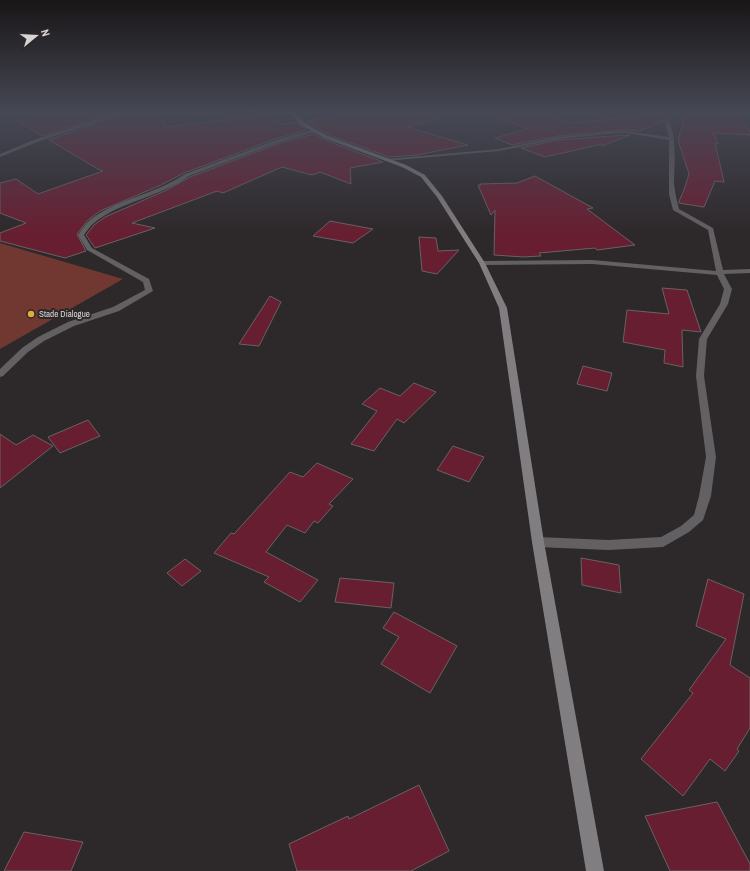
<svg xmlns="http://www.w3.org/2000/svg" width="750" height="871" font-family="'Archivo Narrow',sans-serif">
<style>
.green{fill:#713831}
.building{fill:#681e31;stroke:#686263}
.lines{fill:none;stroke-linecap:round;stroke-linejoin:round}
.minor{fill:#626062;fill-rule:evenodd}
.secondary{fill:#817e81;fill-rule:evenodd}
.poi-dot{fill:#e0b034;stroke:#2d282a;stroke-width:1.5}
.labels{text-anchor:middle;stroke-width:4;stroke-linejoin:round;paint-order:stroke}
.far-poi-label{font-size:9px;fill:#d7d4d6;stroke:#2d282a;text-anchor:start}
</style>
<rect width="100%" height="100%" fill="#2d282a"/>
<path class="green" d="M 0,243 L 123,279 L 0,349 Z"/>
<g class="building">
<path d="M 4,112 L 114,112 L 42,136 Z"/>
<path d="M 128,112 L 163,112 L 165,127 L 269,115 L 281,124 L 297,123 L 307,130 L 278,138 L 184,173 L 161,185 L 100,211 L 87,221 L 77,234 L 86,251 L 65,258 L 0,241 L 0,233 L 26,223 L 0,213 L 0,183 L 16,179 L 38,194 L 103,171 L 98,169 L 49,140 Z"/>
<path d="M 341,112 L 438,112 L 439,118 L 407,127 L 468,145 L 417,155 L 389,157 L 329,135 L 306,121 L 341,116 Z"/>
<path d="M 487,112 L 546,112 L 569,123 L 669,114 L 670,119 L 639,131 L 626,130 L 558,136 L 512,145 L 495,138 L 527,129 Z"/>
<path d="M 697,112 L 733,113 L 750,131 L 750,135 L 713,133 L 719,144 L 715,143 L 724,182 L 715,181 L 704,207 L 679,203 L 679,201 L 684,190 L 689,174 L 678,140 L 684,119 Z"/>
<path d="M 314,134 L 323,139 L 383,162 L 350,168 L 351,184 L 320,172 L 312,175 L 282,167 L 223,193 L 217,191 L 132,223 L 155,228 L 95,248 L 86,235 L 94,225 L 105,217 L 167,190 L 190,177 L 283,142 Z"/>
<path d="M 626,135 L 630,135 L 602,146 L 602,144 L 545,157 L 521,148 L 558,140 Z"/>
<path d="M 535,176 L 593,208 L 587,209 L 635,245 L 597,250 L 595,248 L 539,253 L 541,256 L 523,257 L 494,255 L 495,210 L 491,215 L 478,185 L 481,185 L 480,184 L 517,183 Z"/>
<path d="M 330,221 L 373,229 L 353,243 L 313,236 Z"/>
<path d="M 419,237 L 436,238 L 438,251 L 459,250 L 437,274 L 422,271 Z"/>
<path d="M 662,288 L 687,290 L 701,332 L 682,330 L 683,367 L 664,363 L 665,350 L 623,342 L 627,310 L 669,314 Z"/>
<path d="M 270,296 L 281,302 L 259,346 L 239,344 Z"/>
<path d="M 583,366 L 612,373 L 607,391 L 577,384 Z"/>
<path d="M 414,383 L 436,392 L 404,423 L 397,419 L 374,451 L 351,444 L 377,411 L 362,404 L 380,388 L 400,396 Z"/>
<path d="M 88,420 L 100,436 L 60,453 L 48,437 Z"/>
<path d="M 0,434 L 16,445 L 33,435 L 53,446 L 0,488 Z"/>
<path d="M 453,446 L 484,457 L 469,482 L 437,470 Z"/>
<path d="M 317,463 L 353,479 L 329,504 L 333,506 L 318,523 L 314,521 L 305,533 L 287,525 L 266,552 L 318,580 L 300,602 L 264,582 L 269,577 L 214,553 L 231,533 L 234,534 L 290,472 L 303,477 Z"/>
<path d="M 581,558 L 619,565 L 621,593 L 582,585 Z"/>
<path d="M 185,559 L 201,571 L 182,586 L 167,573 Z"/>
<path d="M 340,578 L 394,583 L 391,608 L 335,602 Z"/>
<path d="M 708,579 L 744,594 L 730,665 L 750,678 L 750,728 L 737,749 L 739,751 L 725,771 L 710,759 L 683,796 L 641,759 L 693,693 L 689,690 L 726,639 L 696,626 Z"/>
<path d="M 394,612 L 457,646 L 430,693 L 381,664 L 399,637 L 383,628 Z"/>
<path d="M 419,785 L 449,851 L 411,871 L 297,871 L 289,844 L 348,816 L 349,819 Z"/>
<path d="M 717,802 L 750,864 L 750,871 L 670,871 L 645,816 Z"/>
<path d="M 24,832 L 83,842 L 71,871 L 4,871 Z"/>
</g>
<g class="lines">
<g class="minor">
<path d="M 120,112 L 127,112 L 40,141 L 0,157 L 0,154 L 36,139 Z"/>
<path d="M 667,121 C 678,129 674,170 674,184 C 675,193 677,201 679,209 L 713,228 L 723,270 L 750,269 L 750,273 L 724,274 L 732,289 L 728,304 L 707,339 L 704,376 L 716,457 L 711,496 L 703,520 L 689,532 L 663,547 L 608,550 L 538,547 L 534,545 L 532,542 L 534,539 L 538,537 L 608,540 L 661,537 L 681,526 L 694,515 L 699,496 L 706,457 L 696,376 L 699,339 L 720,304 L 724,289 L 717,275 L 592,264 L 482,265 L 479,263 L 482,261 L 592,260 L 716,271 L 708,230 L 673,210 L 669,194 L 669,140 L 626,133 L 608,134 L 558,139 L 499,151 L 386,161 L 384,160 L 386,159 L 499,149 L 558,137 L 608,132 L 626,131 L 669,137 L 665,122 Z"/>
<path d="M 313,130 L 315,132 L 283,141 L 189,176 C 161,197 121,201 94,223 C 90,226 87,231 84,235 L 92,248 L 149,279 L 153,291 L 119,311 L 74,326 L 44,341 L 28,352 L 3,376 L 0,377 L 0,369 L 22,348 L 38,337 L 68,322 L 113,307 L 145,290 L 143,282 L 87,250 L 78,235 C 81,230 85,224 90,220 C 116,199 157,194 185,174 L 279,139 Z"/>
</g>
<path class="secondary" d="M 289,112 L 294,112 L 305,123 L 328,136 L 406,165 L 425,175 L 442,196 L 485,263 L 507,308 L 544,542 L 604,871 L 586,871 L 532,542 L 499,308 L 479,263 L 437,197 L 421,177 L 402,167 L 324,138 L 301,125 Z"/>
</g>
<linearGradient id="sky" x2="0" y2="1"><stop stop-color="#191617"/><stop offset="0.48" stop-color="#464855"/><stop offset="1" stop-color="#464855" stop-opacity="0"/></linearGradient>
<rect width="750" height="234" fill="url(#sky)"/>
<circle class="poi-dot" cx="31" cy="314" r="4"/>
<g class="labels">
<g class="far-poi-label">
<text x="39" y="317">Stade Dialogue</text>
</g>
</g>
<g transform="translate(36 36) rotate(72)" stroke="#2d282a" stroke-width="3" paint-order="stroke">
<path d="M0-3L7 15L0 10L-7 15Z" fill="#d7d4d6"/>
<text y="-6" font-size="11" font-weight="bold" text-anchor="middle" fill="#d7d4d6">N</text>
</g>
</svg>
